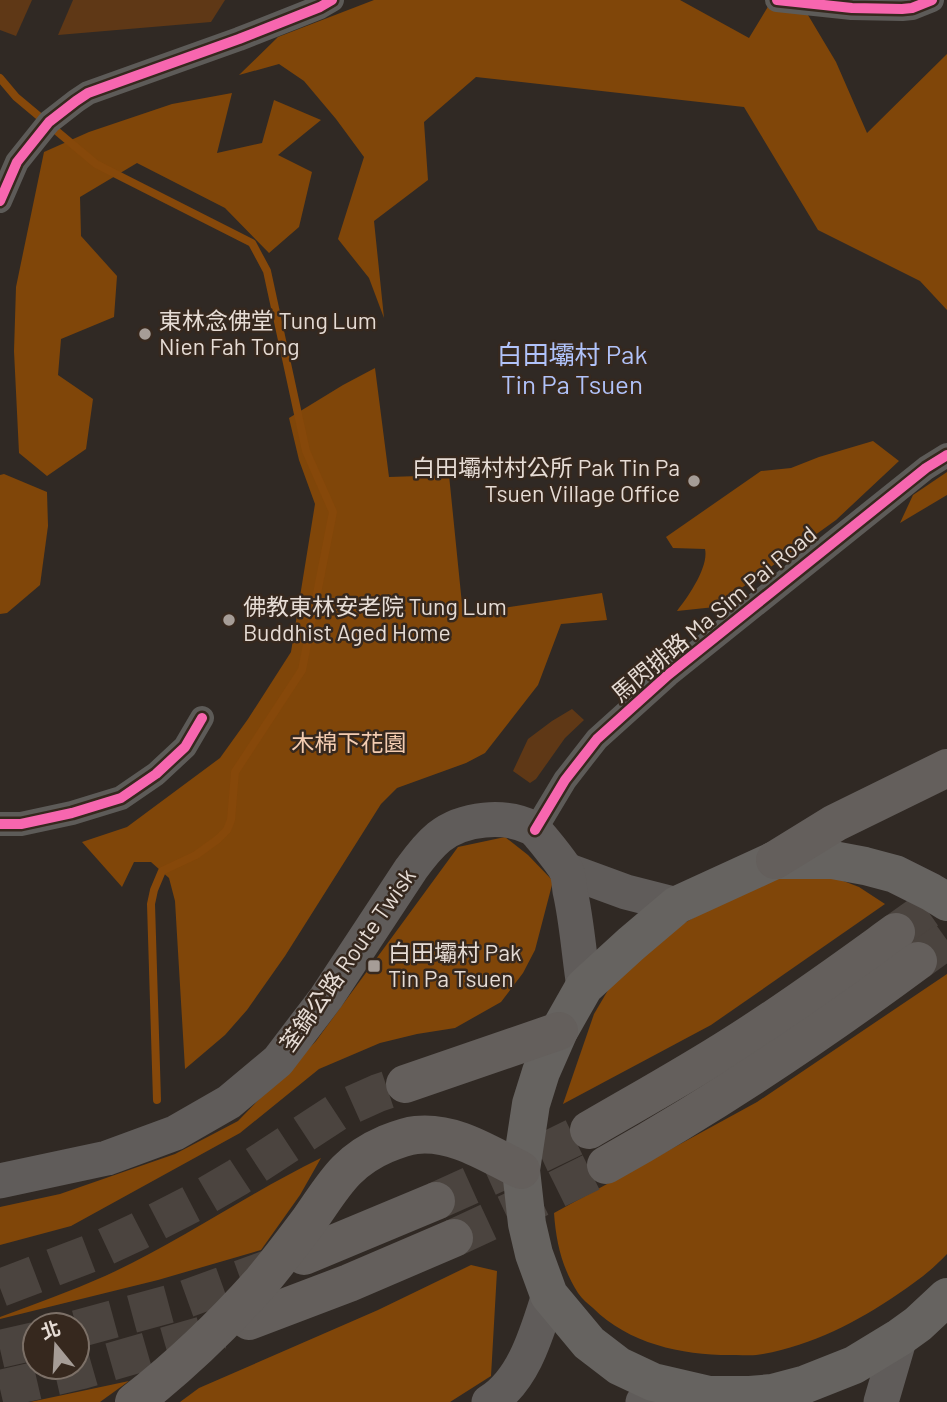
<svg xmlns="http://www.w3.org/2000/svg" width="947" height="1402" font-family="Barlow,'Noto Sans TC',sans-serif">
<style>
.green{fill:#5f3816}
.forest{fill:#804609}
.lines{fill:none;stroke-linecap:round;stroke-linejoin:round}
.stream{stroke:#86480a;stroke-width:8}
.highway-tunnel{stroke:#4b443f;stroke-width:38;stroke-dasharray:38 19;stroke-linecap:butt}
.street{stroke:#5d5b58;stroke-width:24}
.secondary{stroke:#605c5a;stroke-width:35}
.primary{stroke:#666360;stroke-width:38}
.highway{stroke:#645f5c;stroke-width:38}
.cycleway-casing{stroke:#36281e;stroke-width:15}
.cycleway{stroke:#f766af;stroke-width:10}
.poi-dot{fill:#a69d97;stroke:#36281e;stroke-width:2.5}
.labels{text-anchor:middle;stroke-width:5;stroke-linejoin:round;paint-order:stroke}
.poi-label{font-size:23px;fill:#e6dcd5;stroke:#36281e;text-anchor:start}
.street-label{font-size:23px;fill:#e6dcd5;stroke:#36281e}
.park-label{font-size:23px;fill:#f3ccb1;stroke:#36281e}
.quarter-label{font-size:26px;fill:#b1c3fa;stroke:#36281e}
</style>
<rect width="100%" height="100%" fill="#302924"/>
<g class="green">
<path d="M 0,0 L 32,0 L 16,36 L 0,30 Z"/>
<path d="M 73,0 L 225,0 L 211,22 L 58,35 Z"/>
<path d="M 572,709 L 584,720 L 565,738 L 536,779 L 530,783 L 513,771 L 528,739 L 552,721 Z"/>
</g>
<g class="forest">
<path d="M 374,0 L 680,0 L 749,38 L 772,0 L 799,0 L 836,62 L 867,133 L 947,54 L 947,310 L 920,281 L 818,230 L 744,107 L 476,77 L 424,122 L 428,180 L 374,221 L 384,318 L 369,278 L 338,239 L 364,157 L 336,119 L 304,81 L 279,64 L 239,75 L 278,37 Z"/>
<path d="M 232,93 L 217,153 L 262,143 L 274,100 L 321,120 L 278,155 L 312,172 L 299,227 L 269,253 L 225,208 L 137,163 L 80,197 L 81,236 L 117,276 L 114,317 L 61,339 L 58,375 L 93,399 L 86,449 L 47,476 L 19,453 L 14,351 L 16,287 L 44,152 L 89,132 L 172,104 Z"/>
<path d="M 375,368 L 389,477 L 449,475 L 463,614 L 602,593 L 607,620 L 561,624 L 538,685 L 485,753 L 466,763 L 397,788 L 381,804 L 285,956 L 247,1010 L 225,1035 L 185,1069 L 175,901 L 169,878 L 151,862 L 134,862 L 122,887 L 82,842 L 127,827 L 220,758 L 248,719 L 291,652 L 315,504 L 299,460 L 289,418 L 343,385 Z"/>
<path d="M 873,441 L 899,461 L 836,520 L 715,607 L 677,611 C 688,597 709,567 705,549 L 673,548 L 666,537 L 761,471 L 791,468 L 819,457 Z"/>
<path d="M 947,472 L 947,495 L 900,523 L 913,495 Z"/>
<path d="M 4,474 L 47,492 L 48,526 L 40,585 L 7,613 L 0,614 L 0,475 Z"/>
<path d="M 505,837 L 528,855 L 553,881 L 535,950 L 523,973 L 501,1002 L 455,1028 L 417,1034 L 380,1043 L 319,1069 L 240,1133 L 71,1226 L 0,1245 L 0,1207 L 60,1194 L 175,1154 L 238,1121 L 316,1041 L 458,847 Z"/>
<path d="M 795,874 L 833,877 L 859,887 L 885,904 L 711,1025 L 563,1104 L 594,1014 L 614,980 L 651,942 L 751,885 Z"/>
<path d="M 947,974 L 947,1254 C 931,1271 917,1281 898,1294 C 857,1322 812,1345 763,1354 C 754,1356 745,1355 736,1355 C 686,1356 630,1345 593,1308 C 588,1304 582,1299 578,1293 C 562,1268 556,1242 554,1213 L 757,1102 Z"/>
<path d="M 321,1158 L 300,1195 L 261,1250 L 158,1280 L 0,1319 L 0,1317 C 35,1304 71,1291 105,1276 C 180,1242 247,1194 321,1158 Z"/>
<path d="M 471,1265 L 497,1271 L 491,1376 L 450,1402 L 180,1402 L 199,1388 L 378,1310 Z"/>
<path d="M 129,1381 L 100,1402 L 30,1402 Z"/>
</g>
<g class="lines">
<path class="stream" d="M 0,78 L 16,97 L 96,164 L 252,243 L 267,271 L 306,451 L 333,512 L 302,670 L 235,772 L 231,820 L 227,830 L 218,839 L 196,855 L 162,871 L 154,890 L 151,904 L 157,1100"/>
<g class="highway-tunnel">
<path d="M 896,932 L 947,896"/>
<path d="M 918,961 L 947,940"/>
<path d="M 436,1201 L 542,1153 L 589,1130"/>
<path d="M 454,1238 L 527,1204 L 606,1165"/>
<path d="M 0,1288 L 94,1252 L 139,1231 L 195,1202 L 238,1177 L 340,1110 L 378,1093 L 405,1084"/>
<path d="M 77,1329 L 180,1301 L 285,1263"/>
<path d="M 0,1349 L 35,1341"/>
<path d="M 0,1389 L 82,1370 L 221,1330"/>
</g>
<g class="street">
<path d="M 777,0 L 852,8 L 902,9 L 912,8 L 932,0"/>
<path d="M 0,201 L 17,162 L 49,122 L 76,101 L 88,93 L 239,39 L 320,7 L 332,0"/>
<path d="M 0,824 L 21,824 L 72,813 L 121,798 L 156,774 L 185,747 L 202,718"/>
<path d="M 535,830 L 565,780 L 597,739 L 668,675 L 926,468 L 947,455"/>
</g>
<g class="secondary">
<path d="M 566,870 L 626,892 L 677,905"/>
<path d="M 0,1181 L 107,1158 L 175,1133 L 229,1102 L 278,1061 L 326,998 L 411,869 C 419,858 428,846 439,837 C 463,818 505,814 532,828 C 538,832 562,863 566,870 C 569,876 569,884 570,891 C 577,922 579,955 584,987"/>
<path d="M 489,1402 C 524,1381 537,1332 549,1295"/>
<path d="M 643,1402 L 687,1391"/>
<path d="M 881,1402 L 900,1337"/>
</g>
<path class="primary" d="M 947,902 L 931,892 L 895,874 L 865,866 L 833,860 L 775,860 L 677,905 L 631,944 L 584,987 L 559,1031 L 541,1072 L 531,1104 L 521,1170 L 527,1224 L 534,1254 L 549,1295 L 589,1343 L 619,1366 L 653,1382 L 709,1395 L 750,1395 L 772,1393 L 806,1384 L 854,1365 L 900,1337 L 918,1324 L 947,1297"/>
<g class="highway">
<path d="M 775,860 L 835,823 L 947,768"/>
<path d="M 405,1084 L 559,1031"/>
<path d="M 589,1130 C 637,1102 686,1075 733,1045 C 789,1010 842,971 896,932"/>
<path d="M 606,1165 C 715,1104 818,1035 918,961"/>
<path d="M 304,1256 L 436,1201"/>
<path d="M 249,1321 L 349,1283 L 454,1238"/>
<path d="M 134,1402 C 180,1366 223,1325 262,1281 C 278,1262 293,1242 308,1222 C 333,1187 344,1162 386,1144 C 396,1140 406,1136 416,1135 C 455,1131 488,1154 521,1170"/>
</g>
<defs>
<g id="cycleway">
<path d="M 777,0 L 852,8 L 902,9 L 912,8 L 932,0"/>
<path d="M 0,201 L 17,162 L 49,122 L 76,101 L 88,93 L 239,39 L 320,7 L 332,0"/>
<path d="M 0,824 L 21,824 L 72,813 L 121,798 L 156,774 L 185,747 L 202,718"/>
<path d="M 535,830 L 565,780 L 597,739 L 668,675 L 926,468 L 947,455"/>
</g>
</defs>
<use href="#cycleway" class="cycleway-casing"/>
<use href="#cycleway" class="cycleway"/>
</g>
<g class="poi-dot">
<circle cx="145" cy="334" r="7"/>
<circle cx="694" cy="481" r="7"/>
<circle cx="229" cy="620" r="7"/>
<rect x="367" y="959" width="14" height="14" rx="3.5"/>
</g>
<g class="labels">
<g class="poi-label">
<text x="159" y="329">東林念佛堂 Tung Lum<tspan x="159" dy="26">Nien Fah Tong</tspan></text>
<text x="680" y="476" text-anchor="end">白田壩村村公所 Pak Tin Pa<tspan x="680" dy="26">Tsuen Village Office</tspan></text>
<text x="243" y="615">佛教東林安老院 Tung Lum<tspan x="243" dy="26">Buddhist Aged Home</tspan></text>
<text x="388" y="961">白田壩村 Pak<tspan x="388" dy="26">Tin Pa Tsuen</tspan></text>
</g>
<g class="street-label">
<text transform="translate(714 614) rotate(-40)" y="8">馬閃排路 Ma Sim Pai Road</text>
<text transform="translate(348 960) rotate(-55)" y="8">荃錦公路 Route Twisk</text>
</g>
<g class="park-label">
<text x="349" y="751">木棉下花園</text>
</g>
<g class="quarter-label">
<text x="572" y="364">白田壩村 Pak<tspan x="572" dy="30">Tin Pa Tsuen</tspan></text>
</g>
</g>
<g transform="translate(56 1346) rotate(342)"><circle r="33" fill="#36281e" stroke="#7c7067" stroke-width="2"/>
<path d="M0-5L12 26L0 18L-12 26Z" fill="#a69d97"/>
<text y="-10" font-size="19" font-weight="bold" text-anchor="middle" fill="#e6dcd5">北</text>
</g>
</svg>
